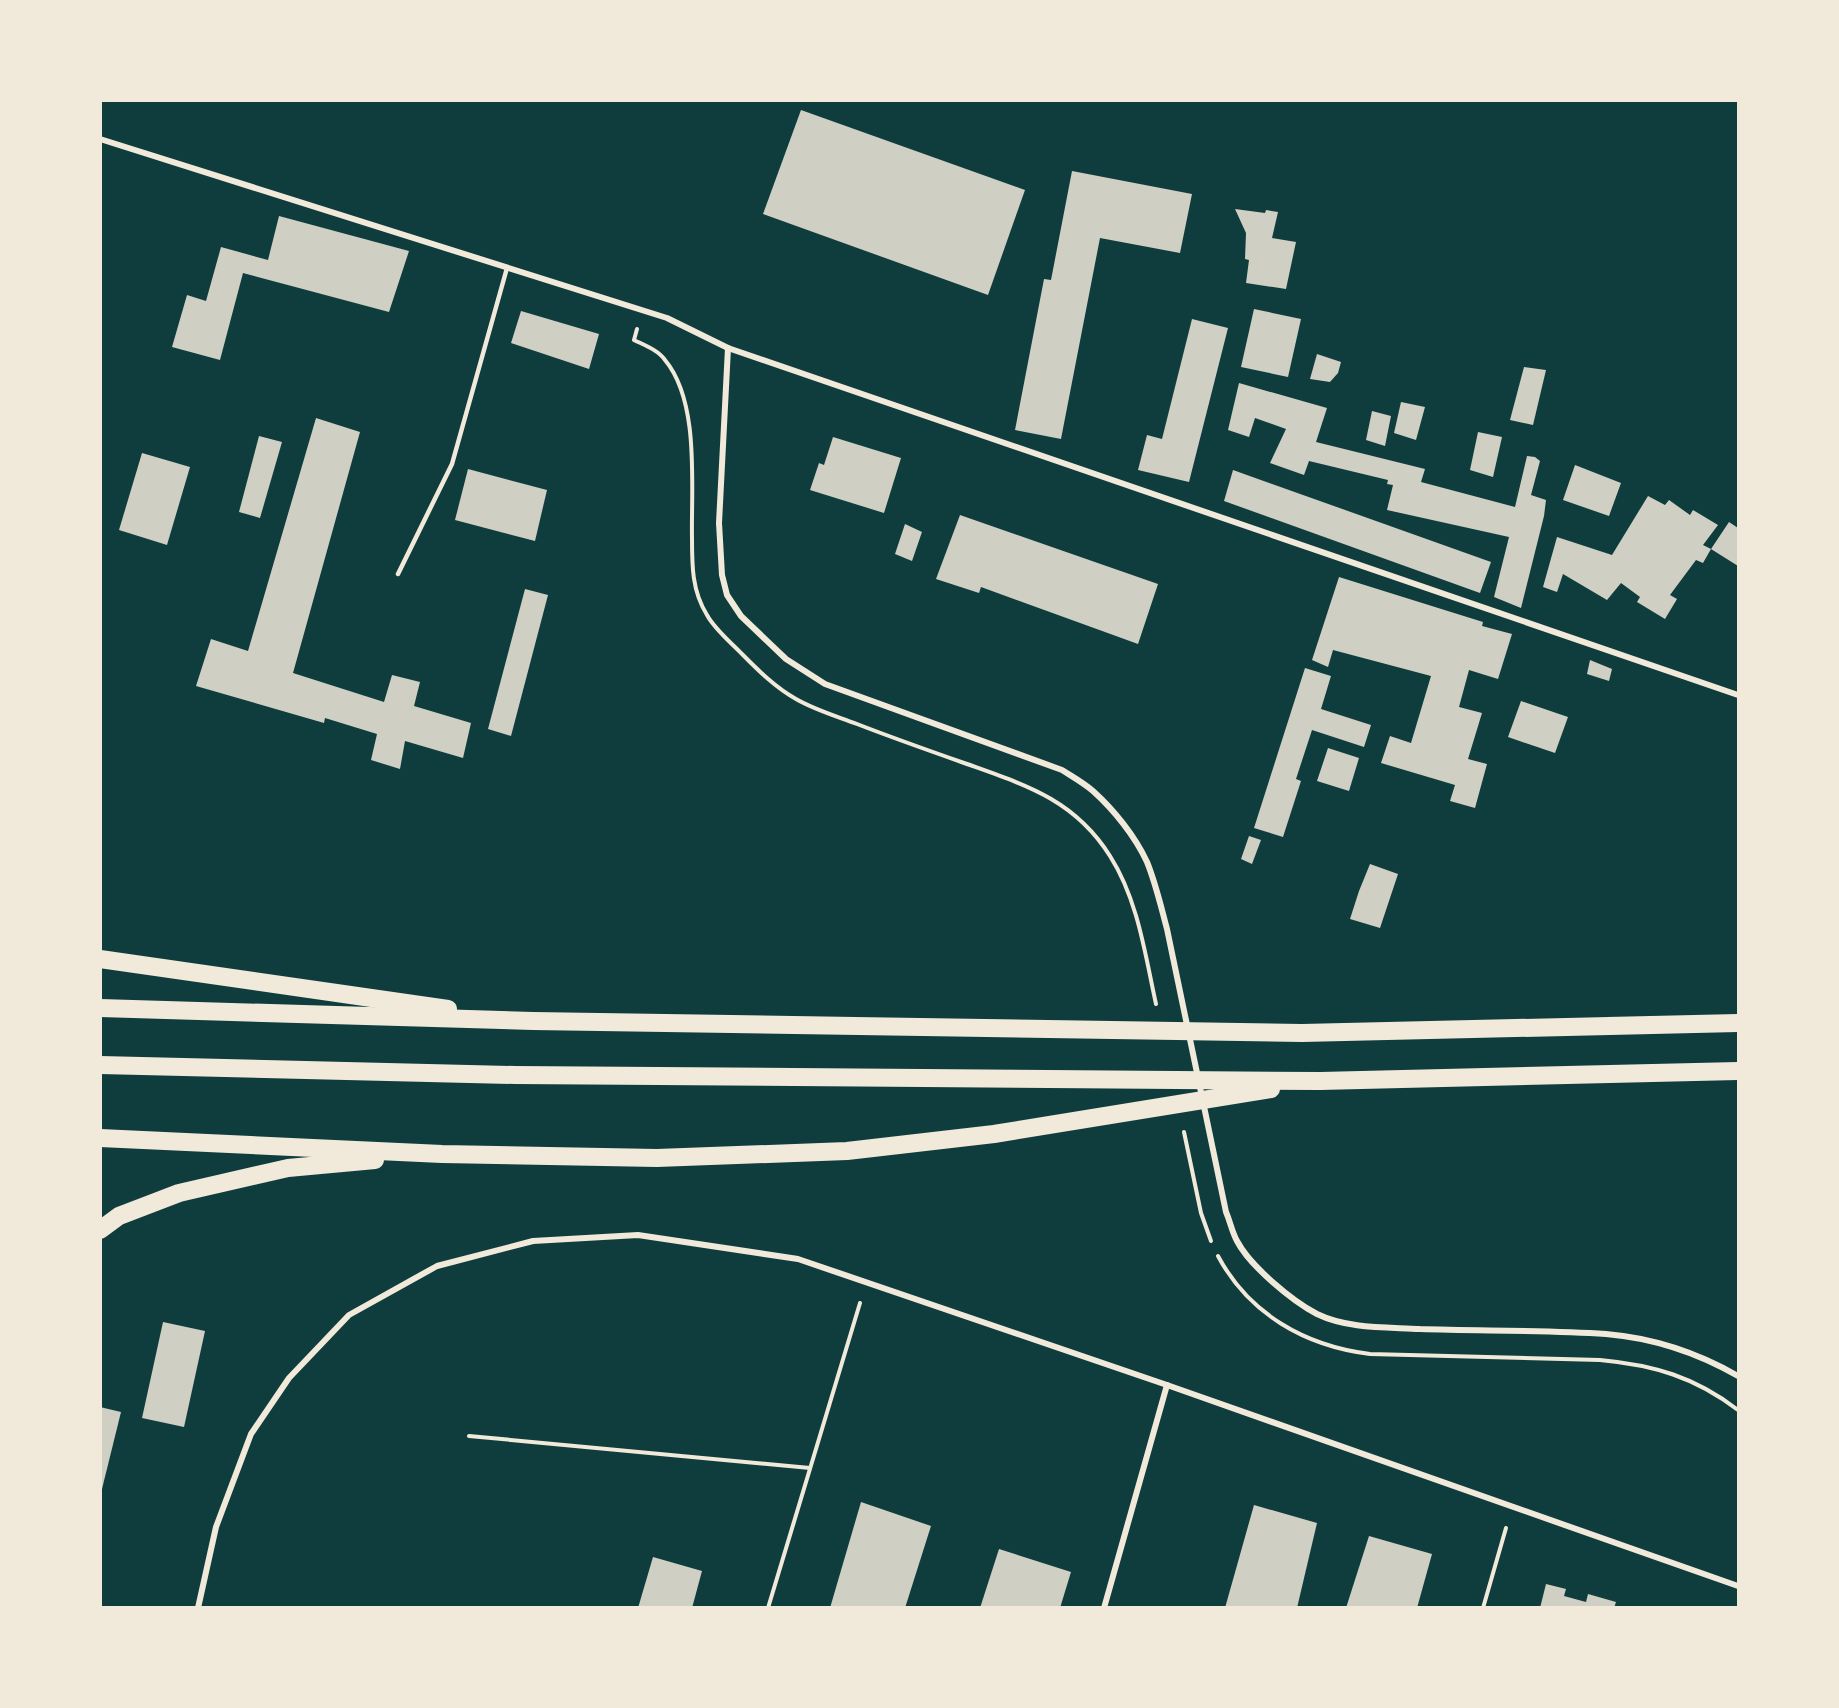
<svg xmlns="http://www.w3.org/2000/svg" width="1839" height="1708" font-family="'Asap Condensed',sans-serif">
<style>
.building{fill:#cfcfc3}
.lines{fill:none;stroke-linecap:round;stroke-linejoin:round}
.path{stroke:#f1e9da;stroke-width:4}
.service{stroke:#f1e9da;stroke-width:4.5}
.minor{stroke:#f1e9da;stroke-width:6}
.motorway{stroke:#f1e9da;stroke-width:18}
</style>
<rect width="100%" height="100%" fill="#0f3d3e"/>
<g class="building">
<path d="M 801,110 L 1025,190 L 988,295 L 763,214 Z"/>
<path d="M 1072,171 L 1192,194 L 1180,253 L 1100,238 L 1061,439 L 1015,430 L 1044,279 L 1051,280 Z"/>
<path d="M 1235,209 L 1265,213 L 1266,210 L 1278,212 L 1272,238 L 1296,242 L 1286,289 L 1246,283 L 1249,260 L 1245,259 L 1246,233 Z"/>
<path d="M 279,216 L 409,251 L 389,312 L 243,273 L 220,360 L 172,347 L 187,295 L 206,301 L 221,247 L 268,260 Z"/>
<path d="M 1254,309 L 1301,319 L 1288,377 L 1241,367 Z"/>
<path d="M 521,311 L 599,334 L 589,369 L 511,343 Z"/>
<path d="M 1192,319 L 1228,328 L 1189,482 L 1138,470 L 1147,435 L 1162,439 Z"/>
<path d="M 1317,354 L 1341,362 L 1338,373 L 1330,382 L 1310,379 Z"/>
<path d="M 1524,367 L 1546,370 L 1533,425 L 1510,420 Z"/>
<path d="M 1239,383 L 1327,408 L 1316,442 L 1425,469 L 1421,482 L 1515,507 L 1527,456 L 1535,457 L 1540,461 L 1531,495 L 1546,500 L 1544,516 L 1521,608 L 1494,597 L 1509,537 L 1387,510 L 1393,485 L 1387,484 L 1388,480 L 1309,461 L 1304,475 L 1270,463 L 1286,429 L 1255,418 L 1249,437 L 1228,430 Z"/>
<path d="M 1401,402 L 1425,407 L 1416,440 L 1394,433 Z"/>
<path d="M 1372,411 L 1391,416 L 1385,446 L 1366,440 Z"/>
<path d="M 316,418 L 360,432 L 293,673 L 384,702 L 392,675 L 420,682 L 414,706 L 471,723 L 463,758 L 405,741 L 400,769 L 371,760 L 377,734 L 325,718 L 324,723 L 196,686 L 211,639 L 248,651 Z"/>
<path d="M 1478,432 L 1502,437 L 1493,477 L 1470,470 Z"/>
<path d="M 259,436 L 282,442 L 260,518 L 239,512 Z"/>
<path d="M 833,437 L 901,458 L 884,513 L 810,490 L 819,463 L 824,465 Z"/>
<path d="M 142,453 L 190,467 L 167,545 L 119,530 Z"/>
<path d="M 1575,465 L 1621,483 L 1609,516 L 1563,500 Z"/>
<path d="M 468,469 L 547,490 L 535,541 L 455,520 Z"/>
<path d="M 1233,470 L 1491,562 L 1480,593 L 1224,501 Z"/>
<path d="M 1648,496 L 1665,505 L 1669,500 L 1690,515 L 1693,510 L 1718,525 L 1703,545 L 1711,549 L 1703,563 L 1696,560 L 1670,595 L 1677,599 L 1665,619 L 1637,602 L 1640,597 L 1621,583 L 1607,600 L 1563,574 L 1557,592 L 1543,587 L 1557,537 L 1612,555 Z"/>
<path d="M 960,515 L 1158,584 L 1138,644 L 981,587 L 979,593 L 936,579 Z"/>
<path d="M 1729,522 L 1738,528 L 1738,566 L 1711,549 Z"/>
<path d="M 905,524 L 922,532 L 912,561 L 895,554 Z"/>
<path d="M 1339,577 L 1483,622 L 1482,626 L 1512,634 L 1498,679 L 1469,670 L 1459,707 L 1482,713 L 1468,759 L 1487,764 L 1475,808 L 1450,801 L 1455,785 L 1381,763 L 1390,736 L 1411,743 L 1431,676 L 1333,650 L 1328,667 L 1312,660 Z"/>
<path d="M 525,589 L 548,595 L 511,736 L 488,729 Z"/>
<path d="M 1590,660 L 1612,669 L 1609,681 L 1587,674 Z"/>
<path d="M 1305,668 L 1331,676 L 1321,709 L 1371,725 L 1364,747 L 1312,730 L 1296,779 L 1301,781 L 1283,837 L 1254,828 Z"/>
<path d="M 1521,701 L 1568,717 L 1555,753 L 1508,737 Z"/>
<path d="M 1328,748 L 1359,758 L 1349,791 L 1317,781 Z"/>
<path d="M 1249,836 L 1261,840 L 1252,864 L 1241,859 Z"/>
<path d="M 1370,864 L 1398,874 L 1380,928 L 1350,919 L 1359,891 Z"/>
<path d="M 163,1322 L 205,1331 L 184,1427 L 142,1418 Z"/>
<path d="M 100,1407 L 121,1412 L 101,1493 L 100,1493 Z"/>
<path d="M 861,1502 L 931,1526 L 905,1608 L 830,1608 Z"/>
<path d="M 1254,1505 L 1317,1523 L 1297,1608 L 1225,1608 Z"/>
<path d="M 1369,1536 L 1432,1554 L 1417,1608 L 1346,1608 Z"/>
<path d="M 999,1549 L 1071,1572 L 1060,1608 L 980,1608 Z"/>
<path d="M 653,1557 L 702,1571 L 692,1608 L 638,1608 Z"/>
<path d="M 1546,1584 L 1566,1589 L 1564,1596 L 1586,1602 L 1588,1594 L 1616,1602 L 1614,1608 L 1540,1608 Z"/>
</g>
<g class="lines">
<g class="path">
<path d="M 637,329 L 634,340 C 644,345 658,350 665,360 C 700,402 691,486 692,538 C 692,566 692,591 707,615 C 714,628 728,640 738,650 C 756,668 774,687 796,699 C 815,710 836,716 857,724 C 893,738 930,751 967,764 C 1026,785 1075,800 1110,856 C 1138,900 1145,954 1156,1004"/>
<path d="M 1184,1132 L 1201,1213 L 1211,1241"/>
<path d="M 1218,1256 C 1249,1314 1305,1346 1370,1354 L 1600,1360 C 1654,1365 1695,1377 1738,1410"/>
<path d="M 469,1436 L 810,1468"/>
<path d="M 768,1608 L 860,1303"/>
<path d="M 1483,1608 L 1506,1528"/>
</g>
<path class="service" d="M 398,574 L 452,464 L 507,268"/>
<g class="minor">
<path d="M 100,139 L 667,318 L 728,348 L 1738,695"/>
<path d="M 728,348 L 719,523 L 722,575 L 727,595 L 741,616 L 786,659 L 825,684 L 1062,770 C 1073,777 1084,783 1093,791 C 1114,810 1135,836 1147,862 C 1156,884 1161,907 1167,929 L 1226,1212 C 1230,1221 1232,1232 1237,1241 C 1250,1266 1292,1301 1317,1314 C 1348,1329 1386,1327 1420,1329 C 1481,1331 1544,1330 1606,1334 C 1653,1338 1698,1353 1738,1376"/>
<path d="M 198,1608 L 216,1527 L 251,1434 L 289,1378 L 349,1315 L 437,1266 L 533,1241 L 638,1235 L 798,1259 L 1167,1385 L 1738,1586"/>
<path d="M 1104,1608 L 1167,1385"/>
</g>
<g class="motorway">
<path d="M 100,959 L 448,1009"/>
<path d="M 100,1008 L 533,1021 L 1302,1033 L 1738,1023"/>
<path d="M 100,1065 L 515,1075 L 1320,1081 L 1738,1071"/>
<path d="M 100,1138 L 442,1154 L 657,1158 L 847,1151 L 994,1134 L 1271,1089"/>
<path d="M 100,1230 L 119,1216 L 179,1193 L 288,1168 L 375,1160"/>
</g>
</g>
<rect width="1839" height="1708" fill="none" stroke="#f1e9da" stroke-width="204"/>
</svg>
